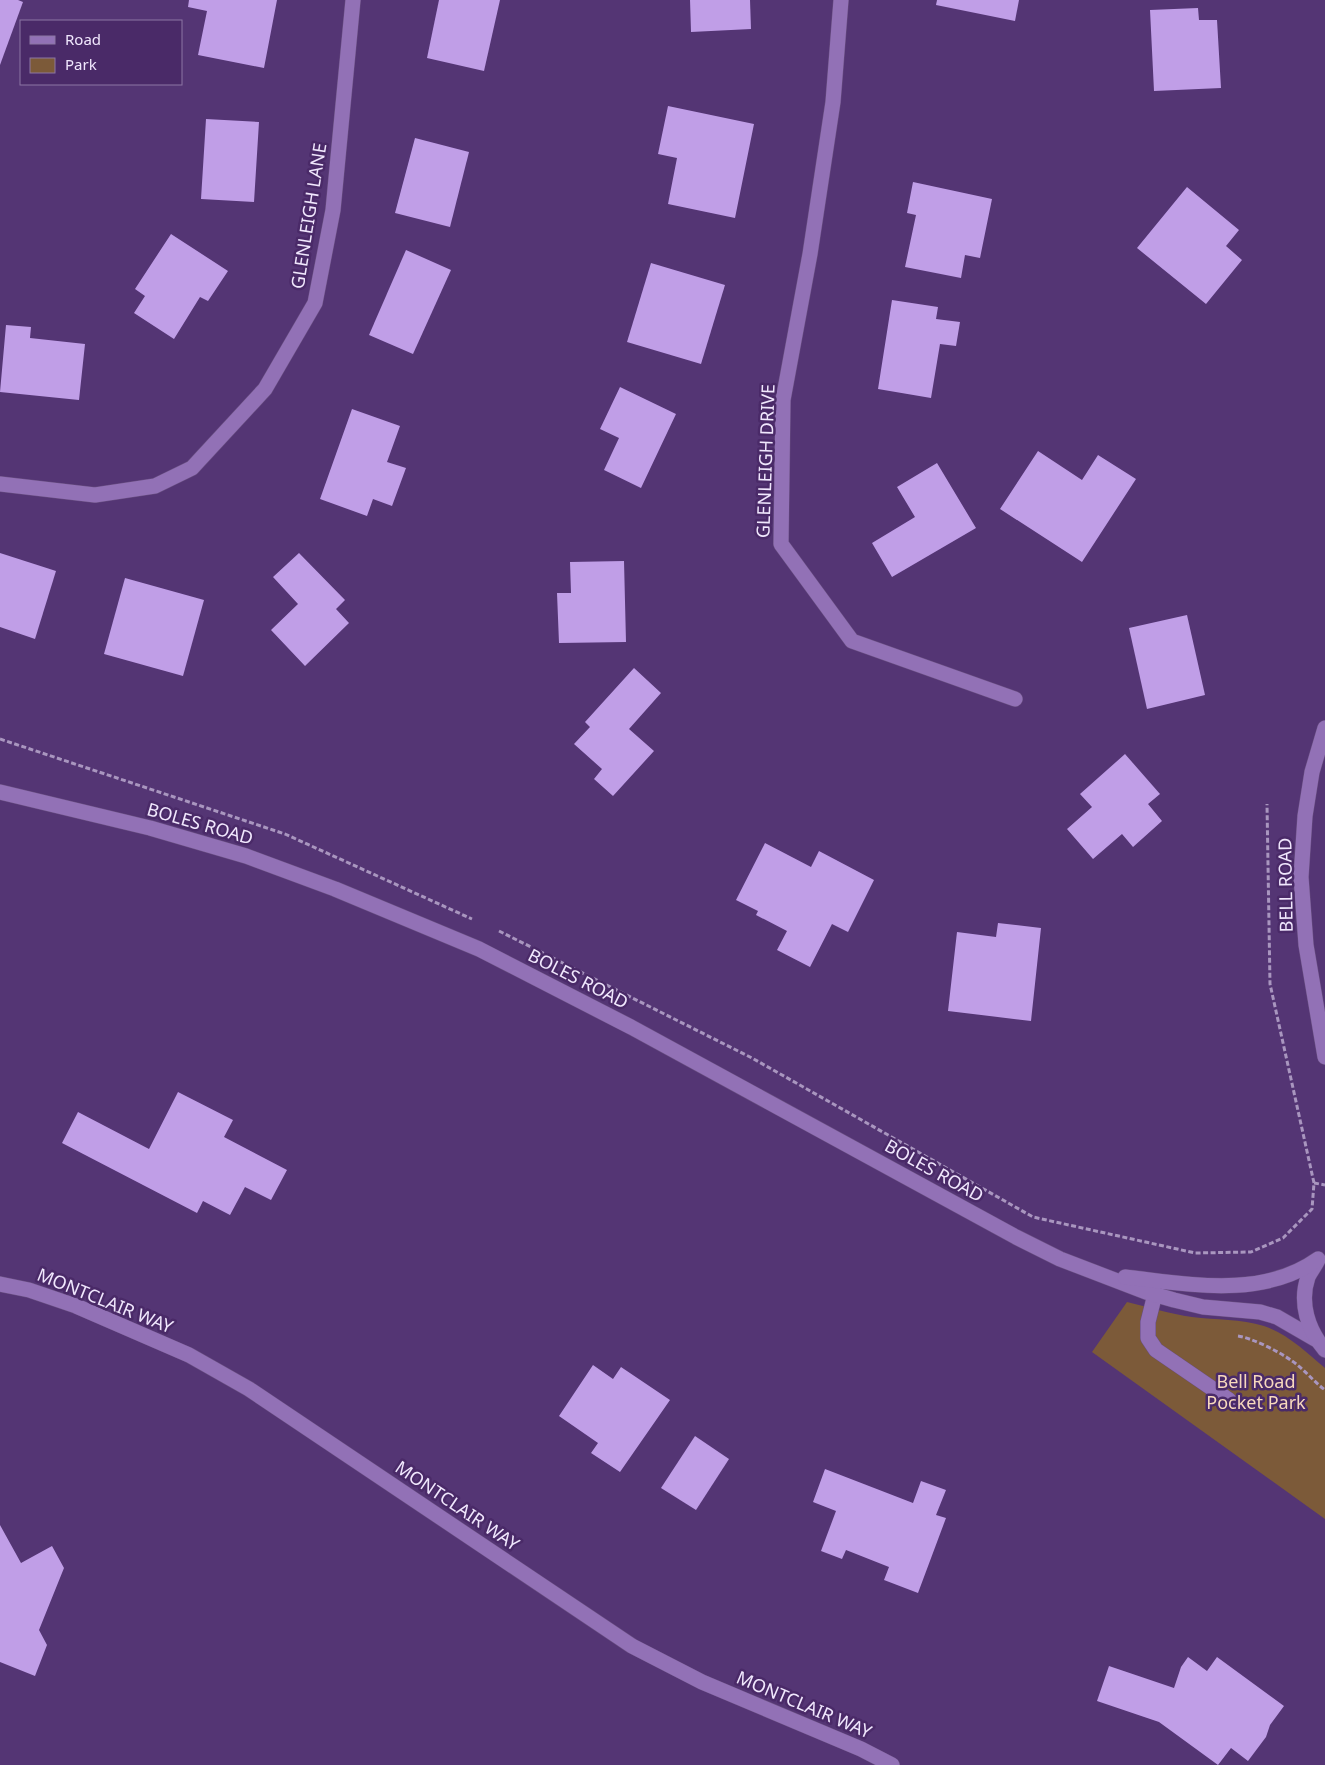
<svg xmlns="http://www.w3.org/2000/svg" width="1325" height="1765" font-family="'Noto Sans',sans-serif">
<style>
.green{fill:#7c5a39}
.building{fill:#c09ee7}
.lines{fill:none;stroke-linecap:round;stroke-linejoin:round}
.lane-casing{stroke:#694f81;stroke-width:16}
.street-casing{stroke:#694f81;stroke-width:16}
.secondary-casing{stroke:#694f81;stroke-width:16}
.path{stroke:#a996bf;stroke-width:3;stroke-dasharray:5 2.5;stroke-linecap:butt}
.lane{stroke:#9271b6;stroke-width:15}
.street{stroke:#9271b6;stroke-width:15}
.secondary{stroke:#9271b6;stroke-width:15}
.labels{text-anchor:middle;stroke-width:5;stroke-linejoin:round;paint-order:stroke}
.street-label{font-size:18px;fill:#f0e7fd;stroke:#4a2a68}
.park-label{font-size:18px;fill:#f7d9bd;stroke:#4a2a68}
</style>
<rect width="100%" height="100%" fill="#543574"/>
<path class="green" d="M 1127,1302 C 1148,1307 1170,1314 1192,1317 C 1216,1320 1241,1319 1264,1326 C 1288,1334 1307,1353 1325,1368 L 1325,1519 L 1092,1352 Z"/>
<g class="building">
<path d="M 0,0 L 18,0 L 23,2 L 0,65 Z"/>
<path d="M 189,0 L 277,0 L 264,68 L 198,55 L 207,11 L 188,7 Z"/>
<path d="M 439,0 L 500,0 L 484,71 L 427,58 Z"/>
<path d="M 690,0 L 750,0 L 751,29 L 691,32 Z"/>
<path d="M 937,0 L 1019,0 L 1015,21 L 936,5 Z"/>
<path d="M 1198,8 L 1199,20 L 1217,20 L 1221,88 L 1154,91 L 1150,10 Z"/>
<path d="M 668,106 L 754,124 L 735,218 L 668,204 L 677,158 L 658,154 Z"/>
<path d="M 206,119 L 259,122 L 254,202 L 201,199 Z"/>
<path d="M 415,138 L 469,152 L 450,227 L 395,213 Z"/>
<path d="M 913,182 L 992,199 L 980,258 L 965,255 L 961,278 L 905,267 L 916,215 L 907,213 Z"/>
<path d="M 1187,187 L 1239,230 L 1226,246 L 1242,260 L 1206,304 L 1137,248 Z"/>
<path d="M 171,234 L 228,271 L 208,301 L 200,297 L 174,339 L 134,313 L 145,296 L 135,289 Z"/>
<path d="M 406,250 L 451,270 L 413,354 L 369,335 Z"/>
<path d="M 651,263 L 725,285 L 701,364 L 627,342 Z"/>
<path d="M 892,300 L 938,307 L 936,319 L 960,322 L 956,346 L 940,344 L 931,398 L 878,389 Z"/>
<path d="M 6,325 L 31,327 L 30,338 L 85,344 L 79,400 L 0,392 Z"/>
<path d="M 620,387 L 676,414 L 641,488 L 604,470 L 619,438 L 600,429 Z"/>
<path d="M 352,409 L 400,426 L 387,462 L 406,468 L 392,506 L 373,499 L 367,516 L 320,499 Z"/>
<path d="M 1038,451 L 1082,480 L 1098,455 L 1136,479 L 1082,562 L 1000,509 Z"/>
<path d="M 937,463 L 976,528 L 892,577 L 872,543 L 915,517 L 897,487 Z"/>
<path d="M 0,553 L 56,571 L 35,639 L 0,627 Z"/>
<path d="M 299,553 L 345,600 L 336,609 L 349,623 L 305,666 L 271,630 L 298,604 L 273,577 Z"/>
<path d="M 624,561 L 626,642 L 559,643 L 557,593 L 571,593 L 570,562 Z"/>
<path d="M 125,578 L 204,600 L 183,676 L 104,654 Z"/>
<path d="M 1187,615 L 1205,695 L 1147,709 L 1129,628 Z"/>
<path d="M 634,668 L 661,693 L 629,729 L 654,751 L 613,796 L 594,779 L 602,769 L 574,744 L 590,727 L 585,722 Z"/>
<path d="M 1125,754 L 1160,794 L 1148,804 L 1162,821 L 1133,847 L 1122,834 L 1093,859 L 1067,829 L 1092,807 L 1080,794 Z"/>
<path d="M 765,843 L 811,867 L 819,851 L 874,880 L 848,932 L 832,924 L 810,967 L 777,950 L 787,931 L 756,915 L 758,911 L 736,900 Z"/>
<path d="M 998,923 L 1041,928 L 1031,1021 L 948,1011 L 957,932 L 996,937 Z"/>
<path d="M 178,1092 L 233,1120 L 224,1137 L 287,1170 L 271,1200 L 245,1187 L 230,1215 L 203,1201 L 197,1213 L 62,1143 L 78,1112 L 149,1149 Z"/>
<path d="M 593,1365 L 613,1379 L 621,1367 L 670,1400 L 620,1472 L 591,1453 L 598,1443 L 559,1416 Z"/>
<path d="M 695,1436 L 729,1459 L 696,1510 L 661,1488 Z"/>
<path d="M 825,1469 L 913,1503 L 921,1481 L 946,1490 L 936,1515 L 946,1518 L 918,1593 L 884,1580 L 889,1567 L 846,1550 L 842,1559 L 821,1551 L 836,1511 L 813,1502 Z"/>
<path d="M 0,1525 L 21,1563 L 52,1546 L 64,1568 L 39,1630 L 47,1645 L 35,1676 L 0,1662 Z"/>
<path d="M 1188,1657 L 1207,1671 L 1217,1657 L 1284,1706 L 1270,1725 L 1266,1737 L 1248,1761 L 1231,1748 L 1218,1765 L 1159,1722 L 1097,1701 L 1109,1666 L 1174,1688 L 1181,1667 Z"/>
</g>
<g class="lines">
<defs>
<path id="lane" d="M 1155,1294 L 1148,1322 L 1148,1338 L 1156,1350 L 1229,1400"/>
<g id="street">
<path d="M 841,0 L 833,102 L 810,254 L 783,400 L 781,544 L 852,641 L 1015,699"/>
<path d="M 0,484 L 95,495 L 155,486 L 192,468 L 265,389 L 315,303 L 333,210 L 353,0"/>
<path d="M 0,1284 L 29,1290 L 76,1306 L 189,1355 L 249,1389 L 632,1646 L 702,1682 L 861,1749 L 892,1765"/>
</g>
<g id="secondary">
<path d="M 1325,728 L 1312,772 L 1305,816 L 1301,877 L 1306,945 L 1325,1057"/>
<path d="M 0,792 L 150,828 L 246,856 L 335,889 L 479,949 L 631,1027 L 1016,1237 L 1060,1259 L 1146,1292 L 1174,1300 L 1203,1307 L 1260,1312 L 1277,1317 L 1315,1339"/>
<path d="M 1318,1260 C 1315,1266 1311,1271 1308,1277 C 1299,1303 1308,1330 1325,1350"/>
<path d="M 1125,1277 C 1189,1284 1262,1299 1318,1259"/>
</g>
</defs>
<use href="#lane" class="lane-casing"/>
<use href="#street" class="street-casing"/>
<use href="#secondary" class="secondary-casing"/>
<g class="path">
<path d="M 0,739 L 285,834 L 472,919"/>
<path d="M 499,931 L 752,1058 L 1033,1217 L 1195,1253 L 1251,1252 L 1283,1238 L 1312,1209 L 1314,1183 L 1270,984 L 1267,804"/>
<path d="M 1314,1183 L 1325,1185"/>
<path d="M 1238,1336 C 1252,1338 1280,1352 1292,1361 C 1304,1369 1313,1381 1325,1390"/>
</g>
<use href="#lane" class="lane"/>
<use href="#street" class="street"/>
<use href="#secondary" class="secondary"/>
</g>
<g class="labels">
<g class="street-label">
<text transform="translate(309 216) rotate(-81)" y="6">GLENLEIGH LANE</text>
<text transform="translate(766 461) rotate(-88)" y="6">GLENLEIGH DRIVE</text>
<text transform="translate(200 824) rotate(16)" y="6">BOLES ROAD</text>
<text transform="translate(1286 885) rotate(-91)" y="6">BELL ROAD</text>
<text transform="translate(578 979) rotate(27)" y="6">BOLES ROAD</text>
<text transform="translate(934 1171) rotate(29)" y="6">BOLES ROAD</text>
<text transform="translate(105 1301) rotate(22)" y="6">MONTCLAIR WAY</text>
<text transform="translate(457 1506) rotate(34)" y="6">MONTCLAIR WAY</text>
<text transform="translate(804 1705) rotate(23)" y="6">MONTCLAIR WAY</text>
</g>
<g class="park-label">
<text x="1256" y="1388">Bell Road<tspan x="1256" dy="21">Pocket Park</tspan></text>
</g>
</g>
<rect x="20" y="20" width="162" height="65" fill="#4a2a68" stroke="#8c76a4"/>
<rect x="30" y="36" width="25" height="8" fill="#9271b6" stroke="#8c76a4"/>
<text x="65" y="45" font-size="15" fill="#f0e7fd">Road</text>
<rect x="30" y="58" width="25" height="15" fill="#7c5a39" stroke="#8c76a4"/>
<text x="65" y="70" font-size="15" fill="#f0e7fd">Park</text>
</svg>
